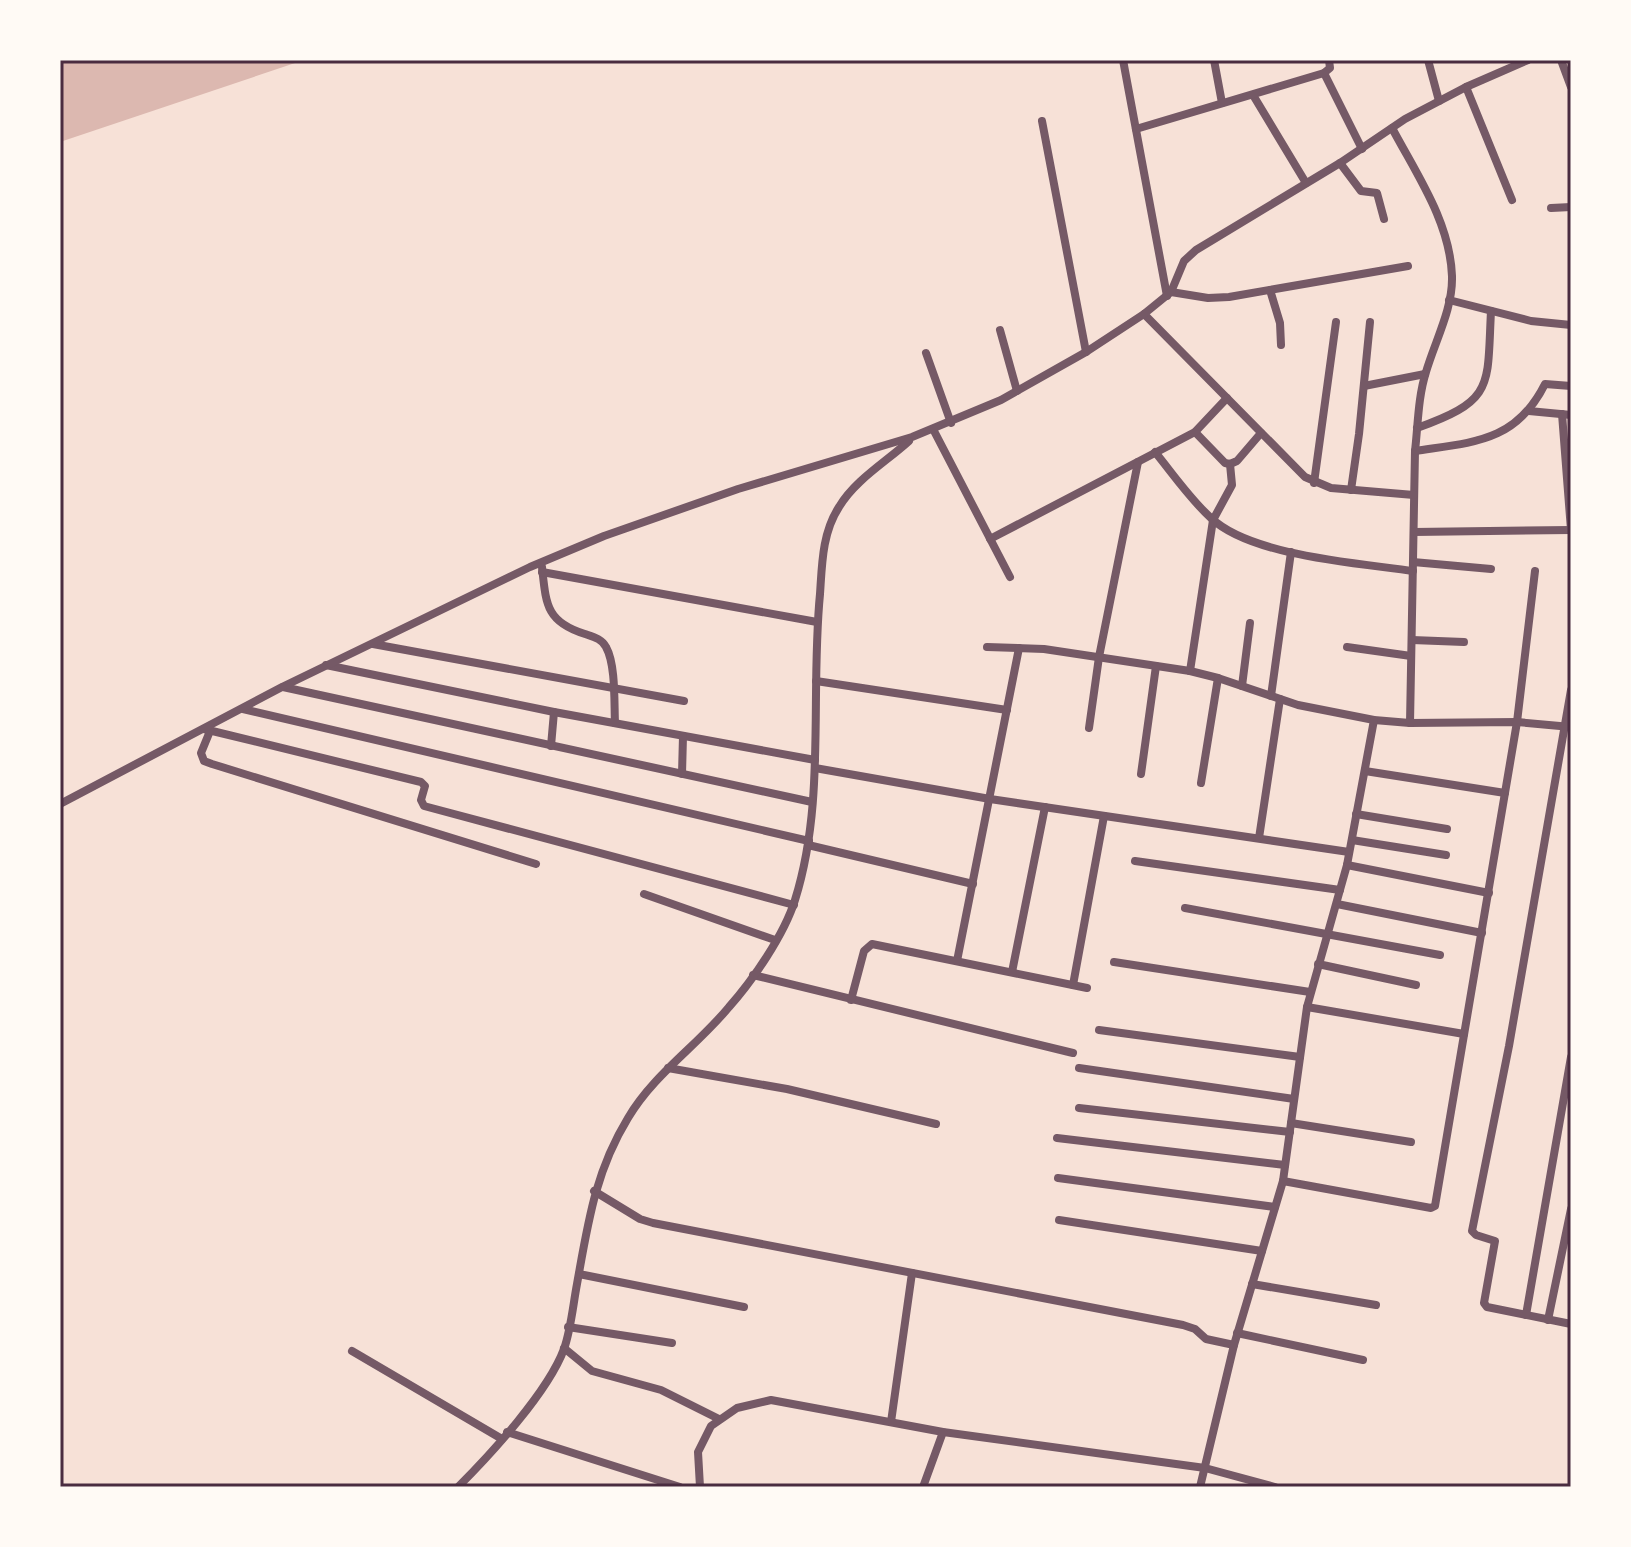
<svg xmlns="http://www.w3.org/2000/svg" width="1631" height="1547" font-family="Jost,sans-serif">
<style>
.water{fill:#dcb8b0}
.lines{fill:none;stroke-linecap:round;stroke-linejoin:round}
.minor{stroke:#755966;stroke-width:8}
.neatline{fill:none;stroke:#4a2c40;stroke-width:3}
</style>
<rect width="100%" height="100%" fill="#f7e1d7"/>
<path class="water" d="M 60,60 L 304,60 L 60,142 Z"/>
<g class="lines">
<g class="minor">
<path d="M 1123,60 L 1167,296"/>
<path d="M 1214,60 L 1222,103"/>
<path d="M 1428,60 L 1439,101"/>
<path d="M 1561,60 L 1571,87"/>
<path d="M 1324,73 L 1362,149"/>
<path d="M 1466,87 L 1512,200"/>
<path d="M 1253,95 L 1306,183"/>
<path d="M 1042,121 L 1086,352"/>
<path d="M 1392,128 C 1417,175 1450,222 1452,276 C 1453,309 1435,341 1426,372 C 1418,397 1418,425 1415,451 L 1410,723"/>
<path d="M 1136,129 L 1324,73 L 1330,68 L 1329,60"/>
<path d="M 1340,163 L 1361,191 L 1377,193 L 1384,219"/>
<path d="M 1551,208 L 1571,207"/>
<path d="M 1270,290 L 1280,323 L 1281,345"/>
<path d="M 1171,292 L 1208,298 L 1229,297 L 1408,266"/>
<path d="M 1449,300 L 1531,321 L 1571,325"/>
<path d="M 1144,314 L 1305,477 L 1331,488 L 1414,495"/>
<path d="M 1000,330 L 1017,391"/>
<path d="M 926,353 L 951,423"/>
<path d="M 1364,386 L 1425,374"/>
<path d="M 1529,411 L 1571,415"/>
<path d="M 1562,414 L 1571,530"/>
<path d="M 1417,428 C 1495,400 1487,387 1491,311"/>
<path d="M 933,429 L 1010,577"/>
<path d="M 1195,432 L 1225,463 L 1230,464 L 1237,461 L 1261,433"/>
<path d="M 1415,451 C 1474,442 1516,442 1545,384 L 1571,386"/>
<path d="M 1155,452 C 1173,474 1190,499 1211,518 C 1251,556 1358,563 1413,571"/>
<path d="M 1314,483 L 1336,322"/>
<path d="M 1351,490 L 1359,434 L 1370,322"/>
<path d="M 1414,532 L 1571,530"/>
<path d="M 990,539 L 1195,432 L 1227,398"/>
<path d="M 1413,562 L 1491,569"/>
<path d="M 542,567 C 546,604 546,622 585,634 C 594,637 602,639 606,647 C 616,665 614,703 615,723"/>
<path d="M 542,572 L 817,622"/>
<path d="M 1412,640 L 1464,642"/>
<path d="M 373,644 L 684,701"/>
<path d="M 987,647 L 1044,649 L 1190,671 L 1218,678 L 1298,705 L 1374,720 L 1410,723 L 1517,722 L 1571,727"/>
<path d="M 1347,647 L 1411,656"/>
<path d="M 326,665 L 554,712 L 815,760"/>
<path d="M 1190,671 L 1213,520 L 1232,485 L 1230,464"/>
<path d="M 816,681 L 1007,710"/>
<path d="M 1242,686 L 1250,623"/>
<path d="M 283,687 L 812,802"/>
<path d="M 1571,690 L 1509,1046 L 1472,1231 L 1476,1235 L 1495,1241 L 1484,1303 L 1487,1307 L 1571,1324"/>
<path d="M 1271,696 L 1291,552"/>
<path d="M 243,709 L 809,841"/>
<path d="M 1089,728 L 1099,657 L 1138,462"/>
<path d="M 204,729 L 421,782 L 425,786 L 421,800 L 424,806 L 794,905"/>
<path d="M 210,731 L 201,753 L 204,761 L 212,764 L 536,864"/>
<path d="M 551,746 L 554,712"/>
<path d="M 815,768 L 990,799 L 1349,852"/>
<path d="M 1365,771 L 1505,793"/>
<path d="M 682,774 L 683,736"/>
<path d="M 1141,774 L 1156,666"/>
<path d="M 1201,783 L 1218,678"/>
<path d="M 60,804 L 282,687 L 530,567 L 604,536 L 738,489 L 912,437 L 1001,400 L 1086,352 L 1144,314 L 1171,292 L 1184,261 L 1196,250 L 1340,163 L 1405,119 L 1466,87 L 1528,60"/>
<path d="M 1356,814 L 1447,829"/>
<path d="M 1259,838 L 1280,699"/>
<path d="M 1352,840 L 1446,855"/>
<path d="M 808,845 L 973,884"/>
<path d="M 1135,861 L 1340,890"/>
<path d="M 1347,865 L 1489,893"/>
<path d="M 644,894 L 775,940"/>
<path d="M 1337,904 L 1482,933"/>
<path d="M 1185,908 L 1440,955"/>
<path d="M 957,961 L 1019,648"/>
<path d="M 1114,962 L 1310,992"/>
<path d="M 1318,964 L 1416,985"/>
<path d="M 1012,972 L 1045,807"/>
<path d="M 753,975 L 1073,1053"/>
<path d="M 1073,985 L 1104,816"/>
<path d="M 851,1000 L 864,951 L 872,944 L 1087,988"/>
<path d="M 1307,1007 L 1464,1034"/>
<path d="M 1099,1030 L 1300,1057"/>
<path d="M 668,1068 L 787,1089 L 936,1124"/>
<path d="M 1079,1068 L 1294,1099"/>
<path d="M 1079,1108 L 1290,1132"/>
<path d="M 1291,1123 L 1411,1142"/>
<path d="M 1057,1138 L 1285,1165"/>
<path d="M 1058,1178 L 1275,1207"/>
<path d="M 1283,1181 L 1431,1208 L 1435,1206 L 1517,722 L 1535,571"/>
<path d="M 594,1191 L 640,1219 L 653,1223 L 1183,1325 L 1195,1329 L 1206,1339 L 1234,1345"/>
<path d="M 1059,1220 L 1262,1251"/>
<path d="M 579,1274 L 744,1307"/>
<path d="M 1252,1284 L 1376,1305"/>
<path d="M 1526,1315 L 1571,1057"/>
<path d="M 1548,1320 L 1571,1209"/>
<path d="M 568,1327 L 672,1343"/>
<path d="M 1237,1333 L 1363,1360"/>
<path d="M 564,1348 L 592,1371 L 661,1390 L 719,1419"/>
<path d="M 352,1351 L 502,1439"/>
<path d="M 891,1422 L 912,1273"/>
<path d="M 507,1432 L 680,1487"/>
<path d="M 458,1487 C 491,1454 548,1392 564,1349 C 571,1329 573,1305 577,1284 C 588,1223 595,1172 628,1118 C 654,1074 697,1046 729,1007 C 753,980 784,935 795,900 C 826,801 810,696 820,594 C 822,565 822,533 839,507 C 855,480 886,462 909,441"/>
<path d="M 700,1487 L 698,1452 L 711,1426 L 737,1408 L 771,1400 L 943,1432 L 1205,1468 L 1275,1487"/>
<path d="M 923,1487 L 943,1432"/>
<path d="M 1200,1487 L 1234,1345 L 1283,1181 L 1307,1007 L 1347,865 L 1374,720"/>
</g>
</g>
<rect width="1631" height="1547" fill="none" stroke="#fffaf5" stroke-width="124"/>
<rect x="62" y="62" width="1507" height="1423" class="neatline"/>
</svg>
